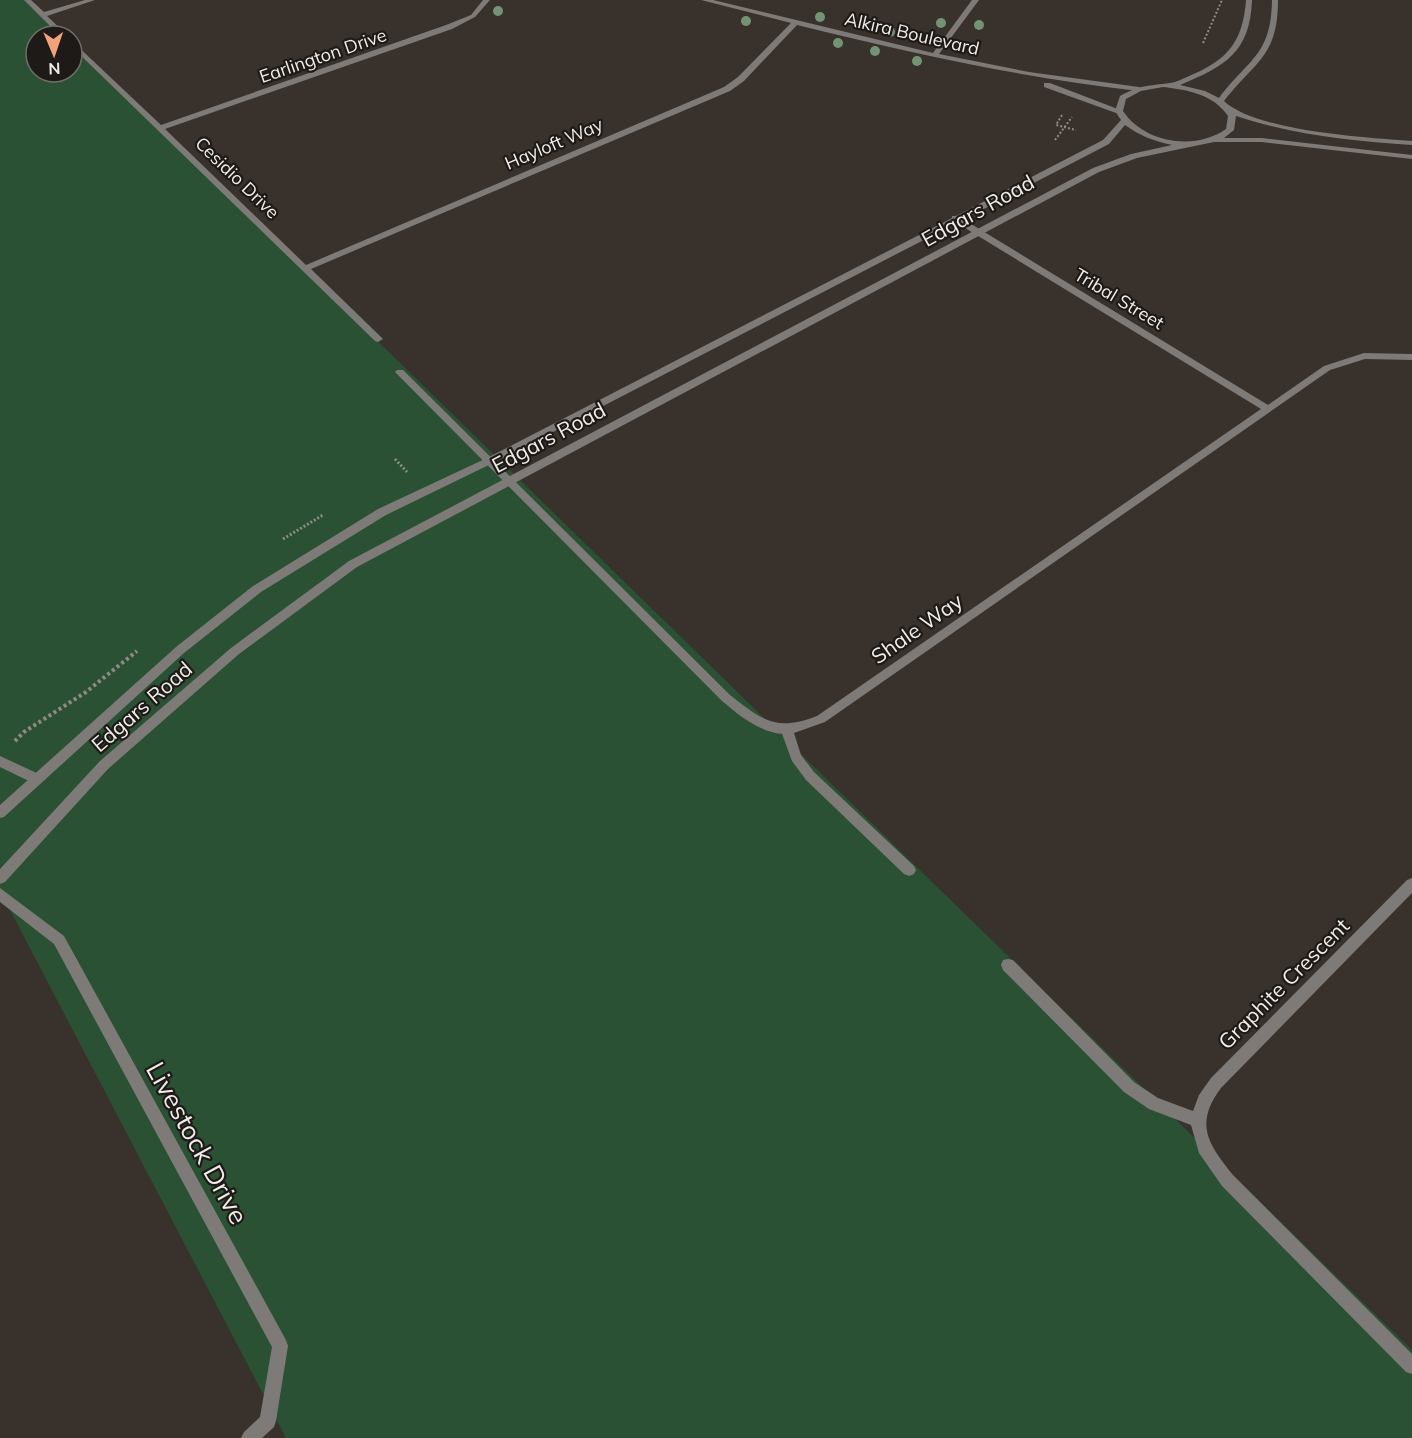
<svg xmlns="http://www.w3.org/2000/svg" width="1412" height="1438" font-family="Mulish,sans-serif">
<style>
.green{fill:#2a5134}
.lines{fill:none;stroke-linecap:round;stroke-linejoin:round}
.path-far2{stroke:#908985;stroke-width:2;stroke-dasharray:2 2;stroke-linecap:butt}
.path-far1{stroke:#908985;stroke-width:3;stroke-dasharray:2 2;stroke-linecap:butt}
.path{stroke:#908985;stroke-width:4;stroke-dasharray:3 3;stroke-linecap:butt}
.minor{fill:#7e7a77;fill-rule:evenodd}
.tertiary{fill:#7e7a77;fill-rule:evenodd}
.tree{fill:#739375}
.labels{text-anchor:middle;stroke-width:4.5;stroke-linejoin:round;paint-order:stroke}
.far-street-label{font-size:18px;fill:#f1ece8;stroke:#1d1a17}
.street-label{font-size:21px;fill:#f1ece8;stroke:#1d1a17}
.near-street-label{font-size:26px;fill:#f1ece8;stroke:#1d1a17}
</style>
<rect width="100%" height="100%" fill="#39312c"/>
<path class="green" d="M 0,0 L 28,0 L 65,36 L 36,36 L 36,72 L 72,72 L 72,43 L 1412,1350 L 1412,1438 L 286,1438 L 0,891 Z"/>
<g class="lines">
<g class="path-far2">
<path d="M 1203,43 L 1222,0"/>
<path d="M 1062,115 L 1056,125 L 1076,130"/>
<path d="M 1055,140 L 1072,117"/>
</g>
<g class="path-far1">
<path d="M 395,459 L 407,472"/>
<path d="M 283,539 L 323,515"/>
</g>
<path class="path" d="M 15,741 L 24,732 L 86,692 L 137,651"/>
<g class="minor">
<path d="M 24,0 L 31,0 L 44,12 L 85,0 L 95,0 L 47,16 L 68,36 L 60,36 Z"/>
<path d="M 483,0 L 490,0 L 475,17 L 452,29 L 165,129 L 306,265 L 724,87 L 738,77 L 791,23 L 701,0 L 713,0 L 933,53 L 972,0 L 979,0 L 939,54 L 1029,72 L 1139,87 L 1143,89 L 1139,91 C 1023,78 910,53 797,25 L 744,81 L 730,91 L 311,269 L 381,337 L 383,339 L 378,342 L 375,341 L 72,47 L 72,41 L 161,125 L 446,25 L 471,15 Z"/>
<path d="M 1044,83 L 1050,83 L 1123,111 L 1116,113 L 1044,87 Z"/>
<path d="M 952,216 L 958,216 L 1268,405 L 1324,366 L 1364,353 L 1412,354 L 1412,360 L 1365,359 L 1330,370 L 825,722 L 794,733 L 801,755 L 814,772 L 914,866 L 916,870 L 914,874 L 909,876 L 904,874 L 806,780 L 792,761 L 782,734 C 758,731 740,716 722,701 L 395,372 L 397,370 L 403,370 L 730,695 C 762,720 776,732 817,716 L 1261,409 L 952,220 Z"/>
<path d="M 0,756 L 41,775 L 43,779 L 41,783 L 37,784 L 33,783 L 0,767 Z"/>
<path d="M 1412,878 L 1412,893 L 1221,1088 C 1194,1124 1208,1144 1233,1175 L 1412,1354 L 1412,1374 L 1406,1372 L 1222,1186 L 1199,1153 L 1191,1125 L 1149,1109 L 1124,1092 L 1003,970 L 1001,965 L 1003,960 L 1008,959 L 1013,960 L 1134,1082 L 1158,1098 L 1193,1111 L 1199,1095 L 1211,1078 L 1407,880 Z"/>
<path d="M 0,888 L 64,936 L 286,1340 L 288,1346 L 276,1421 L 274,1427 L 262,1438 L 241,1438 L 244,1432 L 260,1417 L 272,1347 L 54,944 L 0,902 Z"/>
</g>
<path class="tertiary" d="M 1246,0 L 1252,0 C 1250,53 1225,66 1180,85 L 1205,91 L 1219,98 C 1249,58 1271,56 1272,0 L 1278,0 C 1278,57 1255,61 1224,101 C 1255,131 1367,138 1412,141 L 1412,145 C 1352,141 1293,135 1236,116 L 1234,130 L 1224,138 L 1262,138 L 1412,155 L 1412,159 L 1262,142 L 1214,142 L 1137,158 L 1099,172 L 357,567 L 239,654 L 108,769 L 5,882 L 0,884 L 0,869 L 100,761 L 231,648 L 349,561 L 1093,168 L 1131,154 L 1172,145 C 1154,141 1140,136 1125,125 L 1109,144 L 495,462 L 386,515 L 261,592 L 184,653 L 4,817 L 0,818 L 0,805 L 176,647 L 253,586 L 378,509 L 487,458 L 1103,140 L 1121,120 L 1115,111 L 1120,96 C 1140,85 1148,86 1170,83 C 1178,82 1188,76 1196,73 C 1231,57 1243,38 1246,0 ZM 1163,87 C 1188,90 1213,94 1228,116 L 1226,129 C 1195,151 1144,143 1123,111 L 1126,99 L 1141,91 Z"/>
</g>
<g class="tree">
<circle cx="498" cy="11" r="5"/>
<circle cx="820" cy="17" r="5"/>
<circle cx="746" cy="21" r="5"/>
<circle cx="941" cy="23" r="5"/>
<circle cx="979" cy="25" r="5"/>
<circle cx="890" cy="32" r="5"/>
<circle cx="838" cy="43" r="5"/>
<circle cx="875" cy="51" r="5"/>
<circle cx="917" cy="61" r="5"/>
</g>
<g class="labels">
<g class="far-street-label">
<text transform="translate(912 34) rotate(13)" y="6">Alkira Boulevard</text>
<text transform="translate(323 56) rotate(-19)" y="6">Earlington Drive</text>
<text transform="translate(554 144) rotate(-23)" y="6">Hayloft Way</text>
<text transform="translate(237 178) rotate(44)" y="6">Cesidio Drive</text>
<text transform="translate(1119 299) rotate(31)" y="6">Tribal Street</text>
</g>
<g class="street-label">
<text transform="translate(978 211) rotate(-29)" y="7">Edgars Road</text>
<text transform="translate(549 438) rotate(-28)" y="7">Edgars Road</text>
<text transform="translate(917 629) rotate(-35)" y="7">Shale Way</text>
<text transform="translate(142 707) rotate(-41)" y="7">Edgars Road</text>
<text transform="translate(1284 984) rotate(-45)" y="7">Graphite Crescent</text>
</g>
<g class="near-street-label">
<text transform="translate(197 1143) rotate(61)" y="9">Livestock Drive</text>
</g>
</g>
<g transform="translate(54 54) rotate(178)"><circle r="28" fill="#1d1a17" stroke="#726e6b" stroke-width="1.5"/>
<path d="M0-4.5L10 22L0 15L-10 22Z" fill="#f0a27a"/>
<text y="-9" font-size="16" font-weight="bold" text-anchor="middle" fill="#f1ece8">N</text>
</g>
</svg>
